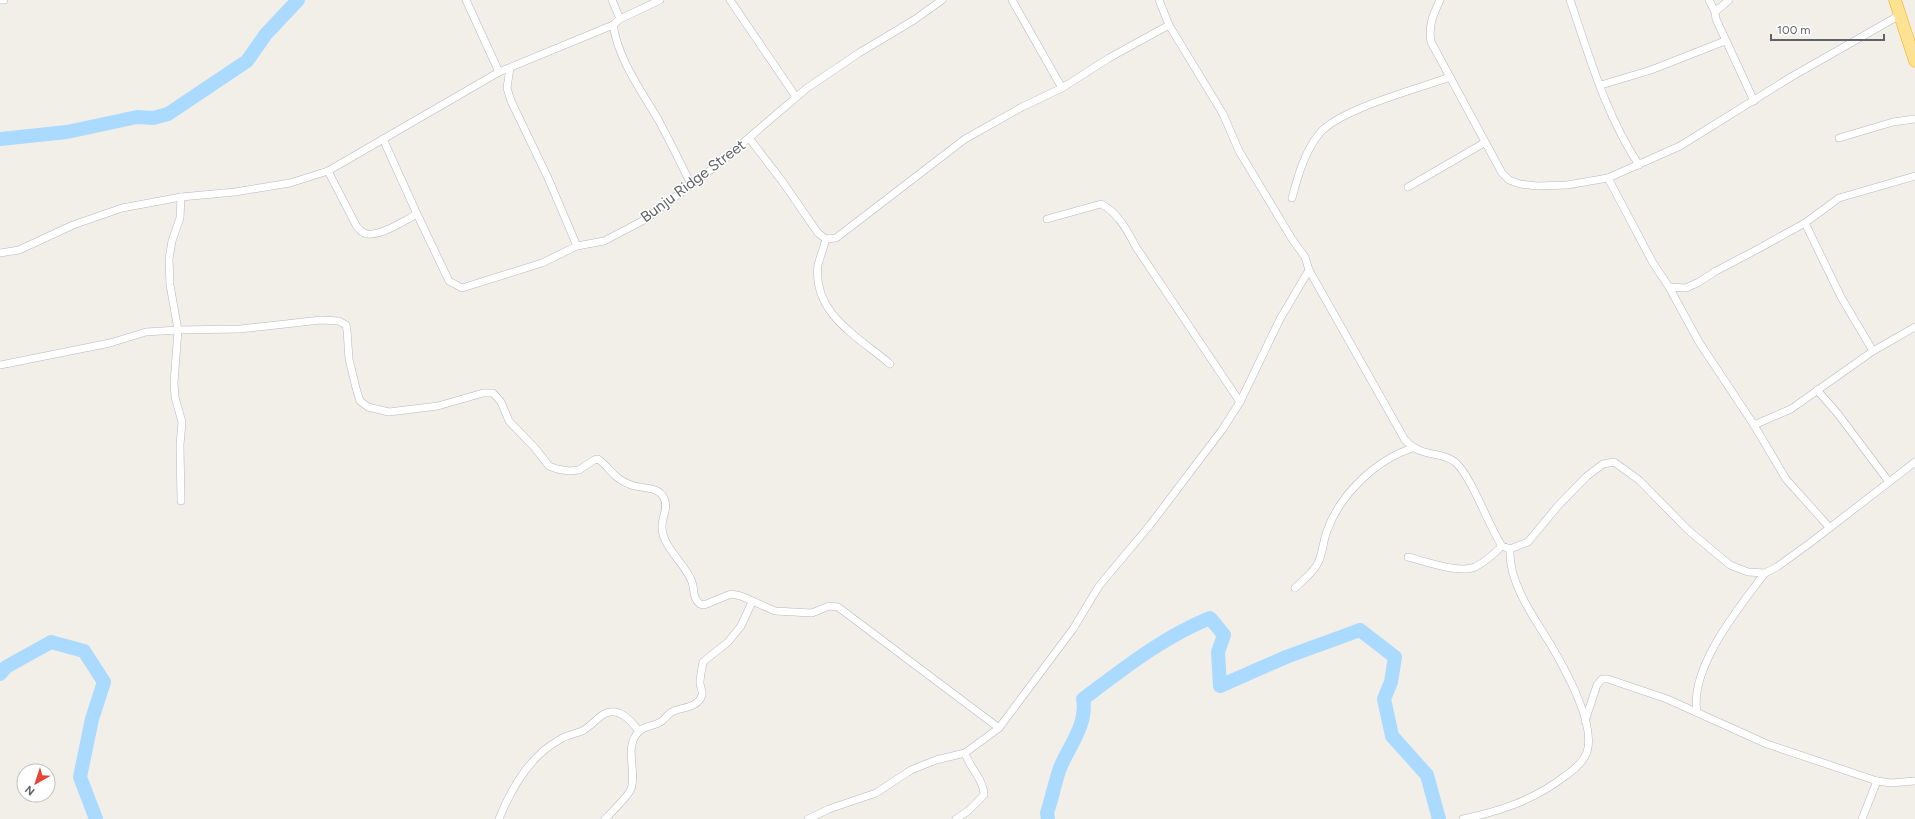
<svg xmlns="http://www.w3.org/2000/svg" width="1915" height="819" font-family="Figtree,sans-serif">
<style>
.lines{fill:none;stroke-linecap:round;stroke-linejoin:round}
.river{stroke:#aadaff;stroke-width:14}
.street-casing{stroke:#b5b8bc;stroke-width:8}
.highway-casing{stroke:#f9ab00;stroke-width:13}
.street{stroke:#fff;stroke-width:7}
.highway{stroke:#fde293;stroke-width:12}
.labels{text-anchor:middle;stroke-width:3;stroke-linejoin:round;paint-order:stroke}
.street-label{font-size:15px;fill:#5f6368;stroke:#fff}
</style>
<rect width="100%" height="100%" fill="#f1efe8"/>
<g class="lines">
<g class="river">
<path d="M 0,139 L 67,132 L 137,117 L 153,118 L 168,114 L 247,61 L 266,34 L 298,0"/>
<path d="M 0,674 L 6,667 L 51,642 L 84,651 L 104,682 L 92,719 L 80,777 L 96,819"/>
<path d="M 1048,819 L 1047,813 C 1052,798 1055,782 1060,768 C 1069,746 1088,724 1083,699 C 1123,669 1163,637 1210,618 L 1224,635 L 1218,652 L 1220,686 L 1286,657 L 1360,630 L 1395,657 L 1391,682 L 1384,699 L 1392,736 L 1427,775 L 1439,819"/>
</g>
<defs>
<g id="street">
<path d="M 0,0 L 4,0"/>
<path d="M 466,0 L 499,72"/>
<path d="M 612,0 L 620,19"/>
<path d="M 730,0 L 796,97"/>
<path d="M 1012,0 L 1062,88"/>
<path d="M 1159,0 L 1169,25 L 1223,114 L 1239,151 L 1292,239 L 1305,257 L 1309,270 L 1405,440 C 1423,459 1439,450 1455,462 C 1472,477 1488,525 1502,546 L 1510,549 L 1528,542 L 1557,507 L 1586,477 L 1603,464 L 1614,462 L 1639,480 L 1688,530 L 1730,565 L 1748,572 L 1765,573 L 1777,567 L 1810,543 L 1915,462"/>
<path d="M 1440,0 C 1433,15 1428,26 1431,42 L 1502,173 L 1509,180 L 1520,184 L 1537,186 L 1567,185 L 1608,178 L 1680,146 L 1791,77 L 1900,15"/>
<path d="M 1570,0 C 1589,55 1606,116 1639,165"/>
<path d="M 1709,0 L 1715,12"/>
<path d="M 1729,0 L 1715,12 L 1716,19 L 1754,101"/>
<path d="M 613,25 C 619,61 641,90 659,121 C 670,142 681,163 691,185"/>
<path d="M 510,68 L 507,88 L 511,101 L 548,178 L 577,246"/>
<path d="M 1601,85 L 1651,70 L 1725,41"/>
<path d="M 749,138 L 782,181 L 818,233 L 826,239 L 836,238 L 965,139 L 1022,107 L 1062,88 L 1109,58 L 1169,25"/>
<path d="M 1839,138 L 1893,122 L 1915,119"/>
<path d="M 383,139 L 417,214 L 449,281 L 462,288 L 542,263 L 577,246 L 604,241 L 646,219 L 717,165 L 807,88 L 859,53 L 914,20 L 942,0"/>
<path d="M 328,171 L 357,227 C 359,229 362,232 364,233 C 377,239 405,220 417,214"/>
<path d="M 1608,178 L 1653,263 L 1669,287 L 1699,342 L 1754,425 L 1786,479 L 1829,527"/>
<path d="M 1408,187 L 1484,143"/>
<path d="M 1292,198 C 1298,176 1304,153 1319,134 C 1339,109 1418,89 1450,77"/>
<path d="M 1047,219 L 1101,204 C 1118,212 1128,232 1136,247 L 1240,402"/>
<path d="M 1805,223 L 1841,297 L 1873,351"/>
<path d="M 826,239 C 824,247 820,257 818,265 C 812,314 860,338 890,364"/>
<path d="M 0,253 L 19,250 L 73,225 L 122,208 L 181,197 L 235,192 L 290,183 L 328,171 L 499,72 L 613,25 L 620,19 L 660,0"/>
<path d="M 1669,287 L 1686,288 L 1699,282 L 1716,271 L 1758,249 L 1805,223 L 1839,198 L 1915,176"/>
<path d="M 0,365 L 110,343 L 146,332 L 178,330 L 240,329 L 321,320 L 339,321 L 346,325 L 347,330 L 349,359 L 356,388 L 360,401 L 368,407 L 389,412 L 438,406 L 483,393 L 493,393 L 501,402 L 509,421 L 535,448 L 549,466 L 557,469 L 569,471 L 579,470 L 594,460 L 598,459 C 612,469 612,478 631,485 C 642,489 658,486 664,498 C 669,509 661,518 662,528 C 663,548 685,563 692,582 C 695,590 692,598 700,604 L 704,605 L 731,594 L 741,596 L 775,611 L 812,613 L 829,606 L 838,607 L 999,728"/>
<path d="M 1817,390 L 1838,414 L 1889,482"/>
<path d="M 1754,425 L 1791,409 L 1873,351 L 1915,327"/>
<path d="M 181,501 L 180,445 L 182,422 L 175,397 L 174,383 L 178,330 L 170,285 L 169,259 L 172,241 L 180,218 L 181,197"/>
<path d="M 1408,557 C 1425,561 1459,574 1475,567 C 1485,562 1494,554 1502,546"/>
<path d="M 1295,588 C 1303,580 1313,573 1318,563 C 1323,553 1323,541 1327,531 C 1340,494 1377,459 1413,448"/>
<path d="M 1697,712 C 1689,668 1740,606 1765,573"/>
<path d="M 1585,721 L 1597,685 L 1602,679 L 1608,679 L 1667,699 L 1767,744 L 1877,781 L 1891,783 L 1915,781"/>
<path d="M 499,819 C 511,789 530,756 559,740 C 566,735 575,734 582,731 C 590,727 596,719 604,714 C 619,706 631,721 639,731"/>
<path d="M 605,819 C 611,813 629,795 631,789 C 637,772 625,751 636,735 C 642,725 654,727 662,721 C 666,718 668,713 674,711 C 683,707 698,708 702,695 C 703,691 700,687 700,683 C 700,676 702,669 703,662 L 728,642 L 741,626 L 752,602"/>
<path d="M 808,819 L 829,809 L 876,793 L 911,770 L 936,760 L 965,753 L 999,728 L 1073,629 L 1099,586 L 1150,525 L 1222,430 L 1240,402 L 1280,319 L 1309,270"/>
<path d="M 956,819 L 968,811 L 984,795 C 984,780 969,767 965,753"/>
<path d="M 1463,819 C 1501,811 1534,800 1565,776 C 1574,770 1583,763 1587,752 C 1596,724 1565,669 1551,645 C 1534,618 1508,582 1510,549"/>
<path d="M 1862,819 L 1877,781"/>
</g>
<path id="highway" d="M 1895,0 L 1915,61"/>
</defs>
<use href="#street" class="street-casing"/>
<use href="#highway" class="highway-casing"/>
<use href="#street" class="street"/>
<use href="#highway" class="highway"/>
</g>
<g class="labels">
<g class="street-label">
<text transform="translate(693 181) rotate(-37)" y="5">Bunju Ridge Street</text>
</g>
</g>
<g transform="translate(36 783) rotate(219)"><circle r="19" fill="#ffffff" stroke="#bfc1c3"/>
<path d="M0-3L7 15L0 10L-7 15Z" fill="#ea4335"/>
<text y="-6" font-size="11" font-weight="bold" text-anchor="middle" fill="#5f6368">N</text>
</g>
<path d="M1771 34v6h113v-6" fill="none" stroke="#5f6368" stroke-width="2"/>
<text x="1777" y="34" font-size="12" fill="#5f6368" stroke="#ffffff" stroke-width="3" paint-order="stroke">100 m</text>
</svg>
